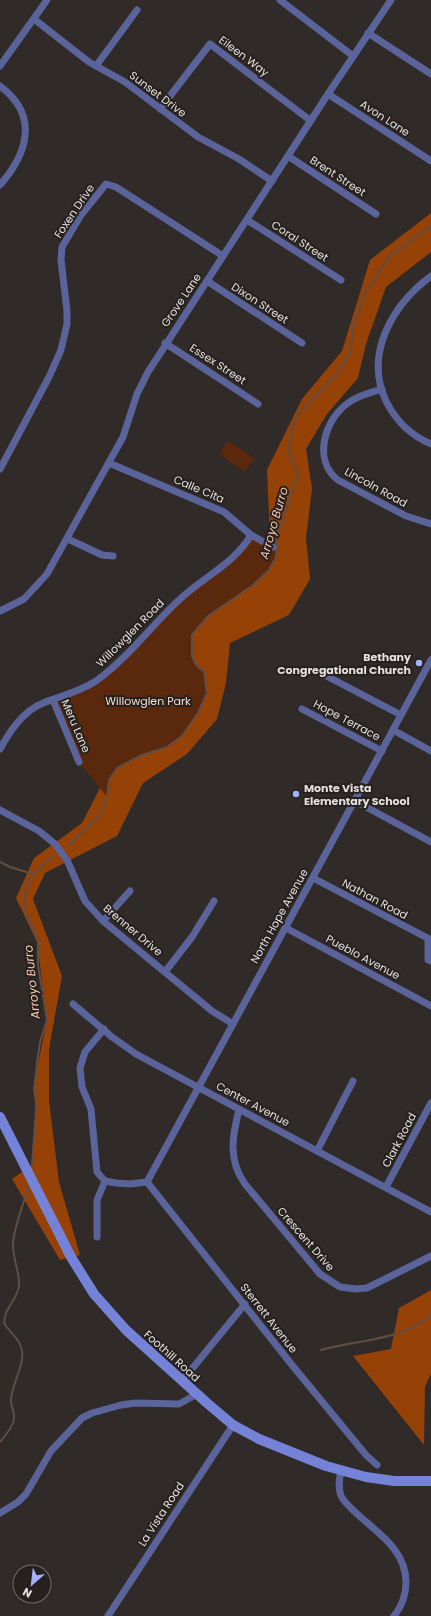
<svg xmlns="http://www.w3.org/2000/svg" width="431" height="1616" font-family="Poppins,sans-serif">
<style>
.green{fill:#5a290d}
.forest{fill:#964207}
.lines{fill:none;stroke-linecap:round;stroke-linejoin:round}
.stream{stroke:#614d44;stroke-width:2}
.street{stroke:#5a649a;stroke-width:7}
.secondary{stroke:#7483d8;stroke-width:10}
.poi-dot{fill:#a2b2fd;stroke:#26211e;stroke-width:1.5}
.labels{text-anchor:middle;stroke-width:4;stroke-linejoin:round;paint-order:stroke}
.street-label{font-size:11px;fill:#e3e0de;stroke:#26211e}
.poi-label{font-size:11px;font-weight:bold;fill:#e3e0de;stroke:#26211e;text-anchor:end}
.park-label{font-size:11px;fill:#f5dcd0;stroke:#26211e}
.water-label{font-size:12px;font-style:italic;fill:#f9c9b2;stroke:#26211e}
</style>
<rect width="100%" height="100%" fill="#302a28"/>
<g class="green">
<path d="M 228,441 L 254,458 L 245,472 L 219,454 Z"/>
<path d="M 251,535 L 273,547 L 276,541 C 276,546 277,552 276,557 C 271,580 227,604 208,616 L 196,665 C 222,689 192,731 169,745 C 154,755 133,757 118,767 C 109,774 108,787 107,797 L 79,762 L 53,700 L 97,679 L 178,600 L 221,567 Z"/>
</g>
<g class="forest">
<path d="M 431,213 L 431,252 L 386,287 L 366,344 L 358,378 L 327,414 L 306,449 L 312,489 L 306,538 L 310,579 L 289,615 L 230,643 L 226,683 L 217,719 L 187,754 L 143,783 L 117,836 L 45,873 L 33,899 L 62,976 L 49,1049 L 49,1101 L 59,1182 L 80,1255 L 60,1260 L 12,1179 L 32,1165 L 36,1109 L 33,1088 L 47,1020 L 37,942 L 16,898 L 34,858 L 82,823 L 100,788 L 107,797 L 109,780 L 117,768 L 142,755 L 167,747 L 182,736 L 198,713 L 207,693 L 204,672 L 196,665 L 192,656 L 192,635 L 208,616 L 252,586 L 269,570 L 276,557 L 276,541 L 270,537 L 267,470 L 302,399 L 342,351 L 370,260 Z"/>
<path d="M 431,1290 L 431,1374 L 425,1387 L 424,1445 L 353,1356 L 391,1349 L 399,1308 Z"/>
</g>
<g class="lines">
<g class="stream">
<path d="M 69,845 L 100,815 L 107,797 L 109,780 L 117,768 L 142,755 L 167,747 L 182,736 L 198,713 L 207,693 L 204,672 L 196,665 L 192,656 L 192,635 L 208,616 L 252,586 L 269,570 L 276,557 L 276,541 L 298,474 L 288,451 L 290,438 L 295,419 L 303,409 L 335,376 L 350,353 L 353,327 L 365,293 L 389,257 L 431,226"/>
<path d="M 0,862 L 10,867 L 33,874"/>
<path d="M 32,1165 L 36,1109 L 35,1082 L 37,1063 L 40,1042 L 47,1020 L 38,965 L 38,940 L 25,911 L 25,895 L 27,883 L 33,874 L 52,857"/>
<path d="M 321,1350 C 349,1342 380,1341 407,1330 C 415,1327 423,1321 431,1316"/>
<path d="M 0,1442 C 5,1436 13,1427 14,1419 C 15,1413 11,1406 11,1401 C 11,1383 27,1363 21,1347 C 18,1337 9,1332 4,1323 C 5,1319 5,1314 7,1311 C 11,1302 18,1296 19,1286 C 20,1272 12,1257 13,1243 C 15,1222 24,1205 29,1184"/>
</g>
<g class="street">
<path d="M 280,0 L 353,56"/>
<path d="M 34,19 L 89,62 L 125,82 L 198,137 L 239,159 L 272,181"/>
<path d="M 368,33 L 431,74"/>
<path d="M 0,66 L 47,0"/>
<path d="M 96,66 L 137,10"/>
<path d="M 0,86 C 39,115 28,153 0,185"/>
<path d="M 328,94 L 431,161"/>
<path d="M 160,109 L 210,44 L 311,121"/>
<path d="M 288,156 L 376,214"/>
<path d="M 247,220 L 341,280"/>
<path d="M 431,276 C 392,305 363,355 387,403 C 397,422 412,436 431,444"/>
<path d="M 207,281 L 302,343"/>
<path d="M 165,343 L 258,404"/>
<path d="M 382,389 C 370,393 358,395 348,403 C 325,419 312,460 338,480 L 406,516 L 431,524"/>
<path d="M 109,463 L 224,512 L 251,535 L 273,547"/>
<path d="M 0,469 L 49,377 L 61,350 L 67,324 L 67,311 L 61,260 L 62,247 L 81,215 L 106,184 L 116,187 L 223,256"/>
<path d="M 68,539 L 102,555 L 113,556"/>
<path d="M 0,611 L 24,599 L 47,574 L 123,437 L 137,394 L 148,372 L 328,94 L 391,0"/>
<path d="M 317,671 L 401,715"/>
<path d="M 53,700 L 79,762"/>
<path d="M 302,709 L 382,751"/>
<path d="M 393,730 L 431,751"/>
<path d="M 0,749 C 10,731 23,711 43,703 C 61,696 79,692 96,681 C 127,659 151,626 179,600 C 202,578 235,563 251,535"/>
<path d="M 355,801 L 431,842"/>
<path d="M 0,810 L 39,831 L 55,844 L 67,860 L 85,901 L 103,921 L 212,1011 L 233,1024"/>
<path d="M 313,878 L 431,940"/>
<path d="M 103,921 L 130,891"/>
<path d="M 286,928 L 431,1006"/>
<path d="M 428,939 L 428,960 L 431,961"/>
<path d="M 165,972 L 192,937 L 214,901"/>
<path d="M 73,1004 L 112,1037 L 136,1054 L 431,1212"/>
<path d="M 104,1029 L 85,1052 L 80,1068 L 82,1087 L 91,1109 L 97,1172 L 105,1181 L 116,1183 L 130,1184 L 147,1182"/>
<path d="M 239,1110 C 232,1137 228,1160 245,1184 L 320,1274 L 340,1287 L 356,1289 L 367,1288 L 431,1256"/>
<path d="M 317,1151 L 353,1081"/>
<path d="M 147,1182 L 431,660"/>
<path d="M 147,1182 L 292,1365 L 366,1455 L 377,1465"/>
<path d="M 386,1187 L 431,1103"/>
<path d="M 97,1237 L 97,1200 L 105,1181"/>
<path d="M 182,1381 L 245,1304"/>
<path d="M 341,1471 C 339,1480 338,1487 341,1496 C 344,1502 350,1507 355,1512 C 376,1532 406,1549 406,1582 C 406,1595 402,1606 394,1616"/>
<path d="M 0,1513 L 18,1502 L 26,1494 L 51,1451 L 82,1418 L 92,1413 L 121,1405 L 136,1403 L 179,1404 L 197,1394"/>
<path d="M 108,1616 L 233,1425"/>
</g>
<path class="secondary" d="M 0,1117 L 71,1257 L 94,1294 L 126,1330 L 207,1403 L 233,1425 L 259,1439 L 326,1466 L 366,1477 L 394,1481 L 431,1481"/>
</g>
<g class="poi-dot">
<circle cx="419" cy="663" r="4"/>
<circle cx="296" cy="794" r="4"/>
</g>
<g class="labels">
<g class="street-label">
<text transform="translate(244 56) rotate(37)" y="4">Eileen Way</text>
<text transform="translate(158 94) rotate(37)" y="4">Sunset Drive</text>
<text transform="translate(385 118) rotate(33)" y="4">Avon Lane</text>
<text transform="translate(338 176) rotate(33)" y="4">Brent Street</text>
<text transform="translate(74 211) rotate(-56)" y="4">Foxen Drive</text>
<text transform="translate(300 241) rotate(33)" y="4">Coral Street</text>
<text transform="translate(181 300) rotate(-56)" y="4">Grove Lane</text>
<text transform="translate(260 303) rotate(33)" y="4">Dixon Street</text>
<text transform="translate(218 364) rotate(33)" y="4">Essex Street</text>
<text transform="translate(376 487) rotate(29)" y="4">Lincoln Road</text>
<text transform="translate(199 489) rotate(23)" y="4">Calle Cita</text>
<text transform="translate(130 633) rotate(-45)" y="4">Willowglen Road</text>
<text transform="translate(347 720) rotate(28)" y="4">Hope Terrace</text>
<text transform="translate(76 726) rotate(67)" y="4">Meru Lane</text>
<text transform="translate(375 899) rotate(28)" y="4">Nathan Road</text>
<text transform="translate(279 916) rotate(-61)" y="4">North Hope Avenue</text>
<text transform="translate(133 930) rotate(40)" y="4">Brenner Drive</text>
<text transform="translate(363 957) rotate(28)" y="4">Pueblo Avenue</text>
<text transform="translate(253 1104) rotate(28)" y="4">Center Avenue</text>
<text transform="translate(399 1140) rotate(-62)" y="4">Clark Road</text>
<text transform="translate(306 1239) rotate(49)" y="4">Crescent Drive</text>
<text transform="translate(269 1318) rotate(52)" y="4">Sterrett Avenue</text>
<text transform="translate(172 1356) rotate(42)" y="4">Foothill Road</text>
<text transform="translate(161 1514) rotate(-57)" y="4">La Vista Road</text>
</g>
<g class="poi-label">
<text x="411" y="661">Bethany<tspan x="411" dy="13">Congregational Church</tspan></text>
<text x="304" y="792" text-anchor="start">Monte Vista<tspan x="304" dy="13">Elementary School</tspan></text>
</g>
<g class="park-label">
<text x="148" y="705">Willowglen Park</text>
</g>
<g class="water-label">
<text transform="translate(274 523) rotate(-74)" y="4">Arroyo Burro</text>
<text transform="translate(32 982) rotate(-96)" y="4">Arroyo Burro</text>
</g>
</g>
<g transform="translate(32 1584) rotate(208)"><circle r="19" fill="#26211e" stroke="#726d6b"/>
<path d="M0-3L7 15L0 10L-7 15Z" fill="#a2b2fd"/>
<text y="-6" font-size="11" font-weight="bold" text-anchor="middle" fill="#e3e0de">N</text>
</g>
</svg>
